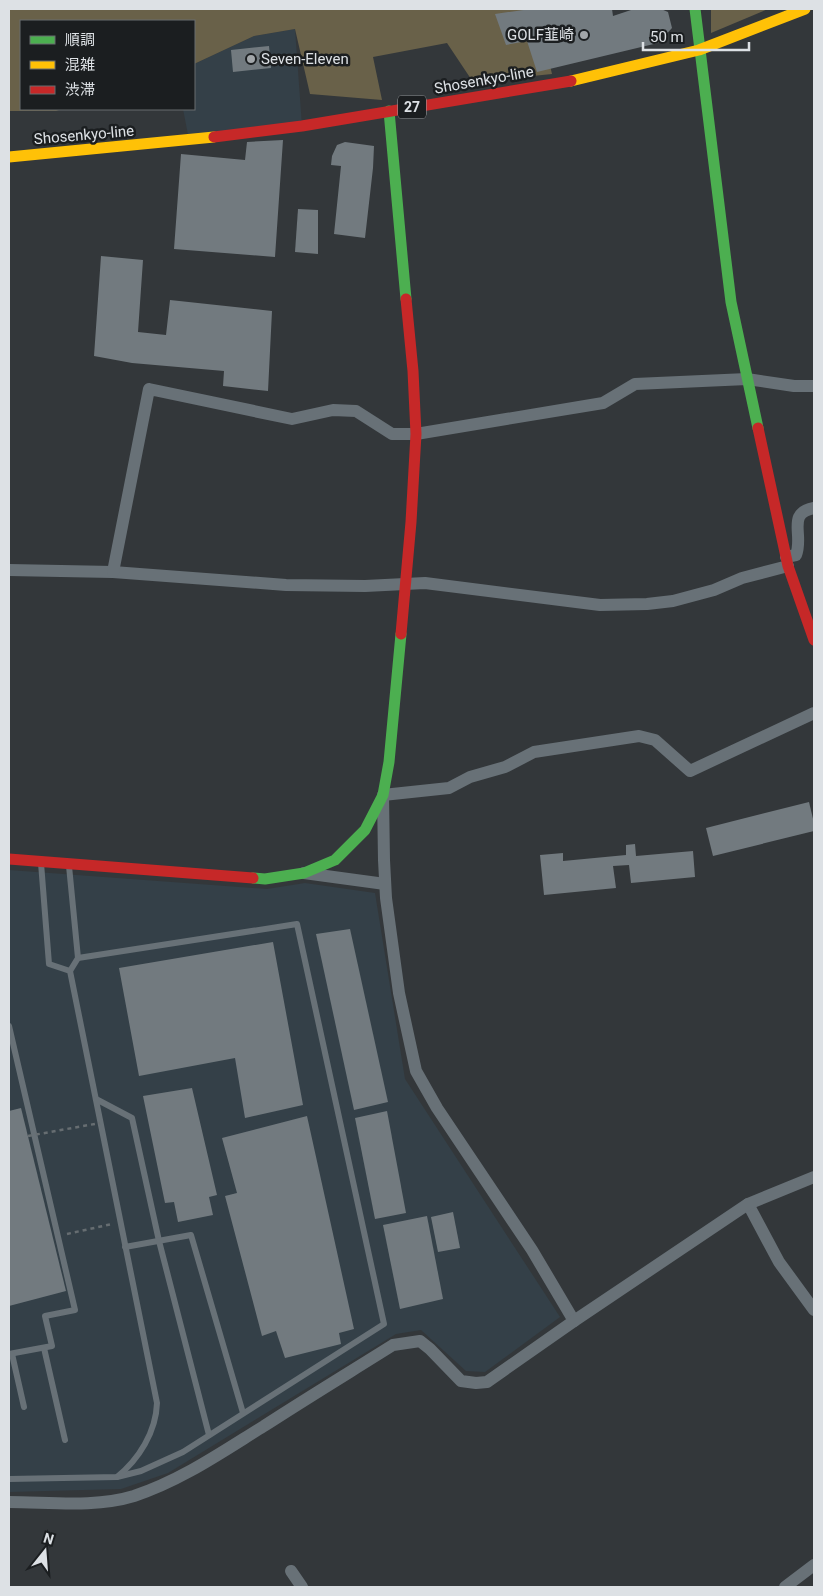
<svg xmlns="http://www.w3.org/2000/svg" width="823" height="1596" font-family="Roboto,'Noto Sans JP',sans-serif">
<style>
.built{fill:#344048}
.forest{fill:#696149}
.building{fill:#727a7f}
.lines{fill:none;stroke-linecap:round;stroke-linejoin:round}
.path{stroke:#666d71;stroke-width:2.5;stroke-dasharray:4 4;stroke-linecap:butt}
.lane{stroke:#687177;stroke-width:6}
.street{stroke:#687177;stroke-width:12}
.fast{stroke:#4caf50;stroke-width:11}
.slow{stroke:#ffc107;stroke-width:11}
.jam{stroke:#c62828;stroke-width:11}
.path-bridge{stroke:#666d71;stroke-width:2.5;stroke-dasharray:4 4;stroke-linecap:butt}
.poi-dot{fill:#a2a6a9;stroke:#1b1e20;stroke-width:2}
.labels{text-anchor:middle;stroke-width:5;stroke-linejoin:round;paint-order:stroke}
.shield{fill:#1b1e20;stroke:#a3a6aa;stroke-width:1}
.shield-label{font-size:14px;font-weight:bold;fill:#dde1e5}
.poi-label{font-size:15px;fill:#dde1e5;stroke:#1b1e20;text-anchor:end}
.street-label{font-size:15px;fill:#dde1e5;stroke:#1b1e20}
</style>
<rect width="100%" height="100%" fill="#33373a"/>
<g class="built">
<path d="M 295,29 L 302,126 L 189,140 L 183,109 L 194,109 L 194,64 L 254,36 Z"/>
<path d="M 9,870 L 267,889 L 305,883 L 375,893 L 405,1079 L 560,1317 L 485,1372 L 466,1371 L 421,1330 L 396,1334 L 168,1473 L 121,1489 L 9,1492 Z"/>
</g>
<g class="forest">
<path d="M 9,9 L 537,9 L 552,74 L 473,82 L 447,43 L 373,57 L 382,100 L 310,94 L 295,29 L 254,36 L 194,64 L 194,21 L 21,21 L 21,109 L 62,109 L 56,111 L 9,111 Z"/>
<path d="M 711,9 L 768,9 L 711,33 Z"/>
</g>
<g class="building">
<path d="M 530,9 L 612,9 L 613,16 L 634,9 L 661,9 L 668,12 L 672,28 L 658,43 L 537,72 L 527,41 L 506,45 L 495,14 Z"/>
<path d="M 269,46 L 271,68 L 233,72 L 231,50 Z"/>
<path d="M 283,140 L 275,257 L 174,249 L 181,154 L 245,160 L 247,142 Z"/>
<path d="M 345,142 L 374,146 L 373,168 L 365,238 L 334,234 L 341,166 L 331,165 L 332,156 L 337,145 Z"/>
<path d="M 298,209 L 318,210 L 318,254 L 295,252 Z"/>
<path d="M 101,256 L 143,260 L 138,332 L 166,335 L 170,300 L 272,311 L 268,391 L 223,386 L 224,371 L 132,363 L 94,356 Z"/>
<path d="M 809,802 L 814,823 L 814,831 L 713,856 L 706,828 Z"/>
<path d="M 635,844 L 636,856 L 693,851 L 695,877 L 631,883 L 629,865 L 613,866 L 616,888 L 544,895 L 540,855 L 563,853 L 563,861 L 626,855 L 626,845 Z"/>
<path d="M 350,929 L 388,1102 L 354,1110 L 316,934 Z"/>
<path d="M 273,942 L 303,1105 L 245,1118 L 235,1058 L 139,1076 L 119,968 Z"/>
<path d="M 192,1088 L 217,1195 L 209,1197 L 213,1215 L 178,1222 L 174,1202 L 165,1203 L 143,1096 Z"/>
<path d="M 21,1108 L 66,1291 L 9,1306 L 9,1111 Z"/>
<path d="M 387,1111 L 406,1213 L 375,1219 L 355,1118 Z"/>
<path d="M 307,1116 L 354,1329 L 339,1333 L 341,1344 L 285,1358 L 276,1331 L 262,1336 L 225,1196 L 237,1193 L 222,1138 Z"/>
<path d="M 453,1212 L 460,1248 L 438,1252 L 431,1217 Z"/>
<path d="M 427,1216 L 443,1299 L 400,1309 L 383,1225 Z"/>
</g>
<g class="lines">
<path class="path" d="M 67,1234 L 112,1224"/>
<g class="lane">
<path d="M 69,866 L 78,958 L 70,971"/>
<path d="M 78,958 L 297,924 L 384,1324 L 183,1452 L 141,1471 L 117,1477"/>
<path d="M 9,1026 L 75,1310 L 45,1316 L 52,1346 L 9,1354"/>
<path d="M 96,1099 L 132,1118 L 159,1241 L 209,1435"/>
<path d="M 125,1247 L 191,1235 L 243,1413"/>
<path d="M 44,1348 L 65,1440"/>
<path d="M 12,1354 L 24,1407"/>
<path d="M 9,1479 L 117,1477 C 139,1459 156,1432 157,1403 L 70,971 L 49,964 L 41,863"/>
</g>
<g class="street">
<path d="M 786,557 L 796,555 C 804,535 786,513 814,508"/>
<path d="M 9,570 L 113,572 L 286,585 L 365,586 L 425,583 L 600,605 L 647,604 L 673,601 L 714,590 L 742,578 L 788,566"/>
<path d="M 113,572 L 149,389 L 292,419 L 333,410 L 356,411 L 392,434 L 416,434 L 603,403 L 635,384 L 747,379 L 794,386 L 814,386"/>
<path d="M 304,873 L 385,884"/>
<path d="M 748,1204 L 779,1262 L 814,1310"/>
<path d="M 574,1321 L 532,1250 L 437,1108 L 416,1071 L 399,993 L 386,898 L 384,860 L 383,795 L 449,788 L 470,777 L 505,767 L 534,752 L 639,736 L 655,740 L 690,771 L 814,713"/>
<path d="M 9,1502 C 49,1502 95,1508 134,1496 C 182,1480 222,1452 264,1426 C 307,1398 350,1372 393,1345 L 420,1341 L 430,1349 L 461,1381 L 476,1383 L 487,1382 L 574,1321 L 748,1204 L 814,1177"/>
<path d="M 291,1571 L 302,1587"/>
<path d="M 785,1587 L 814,1565"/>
</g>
<g class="fast">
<path d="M 695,9 L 731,302 L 758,428"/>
<path d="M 389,111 L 406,299"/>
<path d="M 253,878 L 265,879 L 304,873 L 335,860 L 365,830 L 383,795 L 389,762 L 401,634"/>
</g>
<g class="slow">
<path d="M 571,81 L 699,50 L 805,9"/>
<path d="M 9,157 L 214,137"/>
</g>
<g class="jam">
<path d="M 214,137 L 302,126 L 571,81"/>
<path d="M 758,428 L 788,566 L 814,640"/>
<path d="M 401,634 L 411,522 L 416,434 L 413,371 L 406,299"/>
<path d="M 9,859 L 253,878"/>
</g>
<path class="path-bridge" d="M 28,1136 L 100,1123"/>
</g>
<g class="poi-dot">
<circle cx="584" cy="35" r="5"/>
<circle cx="251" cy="59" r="5"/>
</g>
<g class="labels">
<rect class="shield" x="398" y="95.5" width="28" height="23" rx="4"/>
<g class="shield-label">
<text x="412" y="112">27</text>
</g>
<g class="poi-label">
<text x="574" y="40">GOLF韮崎</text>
<text x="261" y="64" text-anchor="start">Seven-Eleven</text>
</g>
<g class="street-label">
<text transform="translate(484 80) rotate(-10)" y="5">Shosenkyo-line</text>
<text transform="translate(84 135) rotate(-5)" y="5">Shosenkyo-line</text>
</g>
</g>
<rect width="823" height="1596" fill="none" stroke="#dde1e5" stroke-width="20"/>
<rect x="20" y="20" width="175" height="90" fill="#1b1e20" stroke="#696c6f"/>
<rect x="30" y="36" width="25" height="8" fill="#4caf50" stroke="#696c6f"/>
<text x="65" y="45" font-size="15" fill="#dde1e5">順調</text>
<rect x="30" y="61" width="25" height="8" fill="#ffc107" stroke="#696c6f"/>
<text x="65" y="70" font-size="15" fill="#dde1e5">混雑</text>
<rect x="30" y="86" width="25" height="8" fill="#c62828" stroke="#696c6f"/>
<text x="65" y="95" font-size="15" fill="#dde1e5">渋滞</text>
<g transform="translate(45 1551) rotate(17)" stroke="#1b1e20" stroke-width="4" paint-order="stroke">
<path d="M0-4L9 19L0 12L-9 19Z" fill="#dde1e5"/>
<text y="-8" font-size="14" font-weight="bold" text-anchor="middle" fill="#dde1e5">N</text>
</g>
<path d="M643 42v8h106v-8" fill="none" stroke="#dde1e5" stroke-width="2.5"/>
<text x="650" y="42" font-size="15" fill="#dde1e5" stroke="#1b1e20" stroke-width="4" paint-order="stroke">50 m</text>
</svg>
